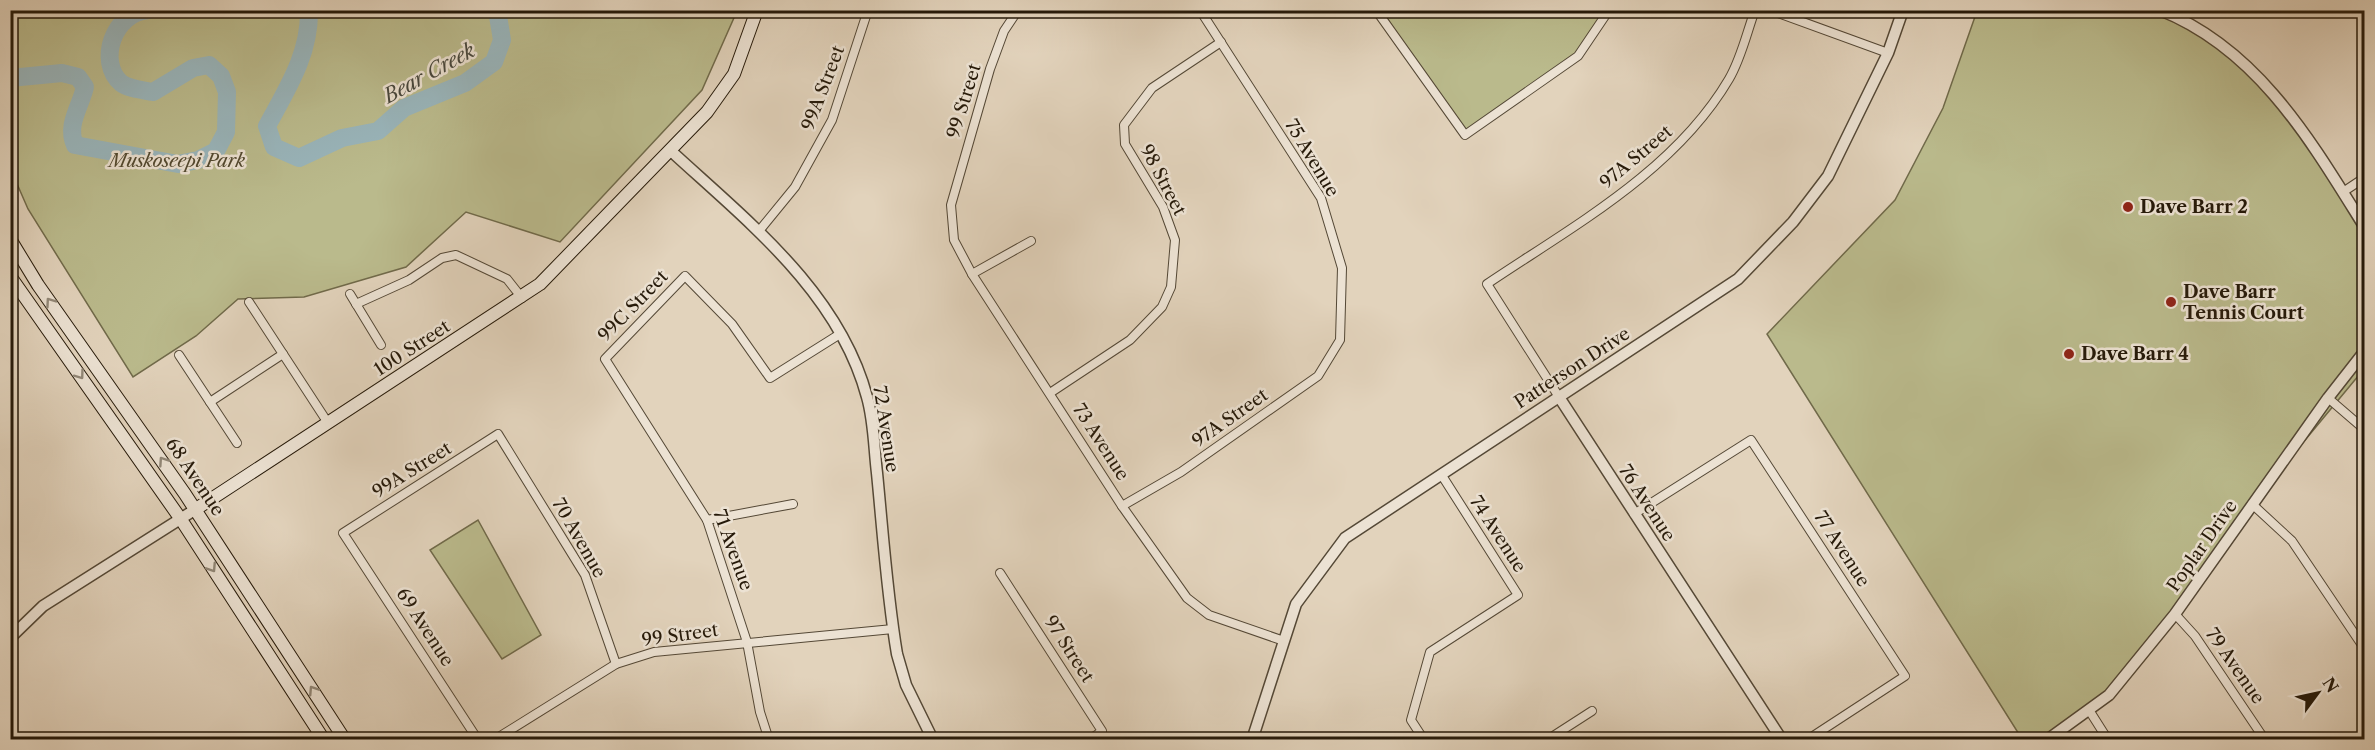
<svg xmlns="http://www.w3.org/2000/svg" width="2375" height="750" font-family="'Libre Caslon Text',serif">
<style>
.green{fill:#baba8c;stroke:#706a4a;stroke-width:1.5}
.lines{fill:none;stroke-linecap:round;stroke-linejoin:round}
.river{stroke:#99b5bb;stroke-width:18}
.minor-casing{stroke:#544836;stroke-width:10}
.tertiary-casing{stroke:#544836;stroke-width:13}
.secondary-casing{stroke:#251909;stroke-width:14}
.minor{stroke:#ece2d3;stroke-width:8}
.tertiary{stroke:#ece2d3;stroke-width:10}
.secondary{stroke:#ece2d3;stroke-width:12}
.oneway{stroke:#928878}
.poi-dot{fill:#8f2418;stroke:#ece2d3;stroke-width:2}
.labels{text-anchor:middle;stroke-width:5;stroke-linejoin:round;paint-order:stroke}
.street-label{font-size:18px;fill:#251909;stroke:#ece2d3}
.park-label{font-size:18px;font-style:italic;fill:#524930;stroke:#ece2d3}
.poi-label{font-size:18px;font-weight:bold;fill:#251909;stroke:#ece2d3;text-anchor:start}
.water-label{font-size:20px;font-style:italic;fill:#48483e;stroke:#ece2d3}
</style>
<rect width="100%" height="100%" fill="#e2d3bc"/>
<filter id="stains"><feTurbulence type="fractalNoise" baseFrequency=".00333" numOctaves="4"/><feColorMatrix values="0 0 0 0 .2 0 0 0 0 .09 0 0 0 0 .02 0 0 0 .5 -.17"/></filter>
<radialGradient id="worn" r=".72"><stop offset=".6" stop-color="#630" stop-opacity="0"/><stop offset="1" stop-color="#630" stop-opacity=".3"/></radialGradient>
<g class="green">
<path d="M 2161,10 L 2232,54 L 2300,120 L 2364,220 L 2364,369 L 2252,504 L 2109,695 L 2047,739 L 2022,739 L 1767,334 L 1895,200 L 1943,108 L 1977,11 Z"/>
<path d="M 10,11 L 737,11 L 702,90 L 560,242 L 466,212 L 406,267 L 304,297 L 238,299 L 196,336 L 133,377 L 28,209 L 11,170 Z"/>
<path d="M 1382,11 L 1609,11 L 1578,56 L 1465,135 Z"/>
<path d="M 478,520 L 541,635 L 502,659 L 430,550 Z"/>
</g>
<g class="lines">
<g class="river">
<path d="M 309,10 C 310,54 287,89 267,126 L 274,147 L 299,158 L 342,138 L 378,131 L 404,108 L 465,83 L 494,62 L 502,40 L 497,10"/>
<path d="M 10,78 L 62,73 L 78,77 L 85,87 C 80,108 66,125 75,145 L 178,164 L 198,160 L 216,151 L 226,132 L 227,92 L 221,76 L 209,65 L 193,68 L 153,92 C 143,90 129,89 121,83 C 97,62 113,12 149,10"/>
</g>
<defs>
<g id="minor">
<path d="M 1018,10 L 1004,31 L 990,69 L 951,205 L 954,240 L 972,274 L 1122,506 L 1187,598 L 1209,615 L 1284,641"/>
<path d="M 1376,10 L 1465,135 L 1578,56 L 1609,10"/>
<path d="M 1770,10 L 1888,53"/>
<path d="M 2343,192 L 2364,178"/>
<path d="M 759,231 L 795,187 L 832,120 L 868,10"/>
<path d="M 972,274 L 1031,241"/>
<path d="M 350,294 L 381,345"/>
<path d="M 249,302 L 328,423"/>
<path d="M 356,304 L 409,280 L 442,258 L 456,255 L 507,279 L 522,298"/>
<path d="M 179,355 L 237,443"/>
<path d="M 1050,393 L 1130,340 L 1162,307 L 1171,287 L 1175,240 L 1163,207 L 1125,144 L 1124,125 L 1152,88 L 1221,42"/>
<path d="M 1559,397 L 1487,284 C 1573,226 1675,171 1729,79 C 1741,59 1747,32 1755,10"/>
<path d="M 2328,398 L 2364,429"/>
<path d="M 210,402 L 283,354"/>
<path d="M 2252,504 L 2292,541 L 2364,648"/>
<path d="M 1122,506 L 1181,472 L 1318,376 L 1340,340 L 1342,268 L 1321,198 L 1200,10"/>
<path d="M 1634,514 L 1751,440 L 1905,676 L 1807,740"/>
<path d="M 707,520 L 793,504"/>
<path d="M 1000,573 L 1102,731 L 1089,740"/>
<path d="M 2175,614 L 2195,636 L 2265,740"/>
<path d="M 2089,710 L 2108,740"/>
<path d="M 478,740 L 343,533 L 498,434 L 585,575 L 616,664"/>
<path d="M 494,740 L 616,664 L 654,652 L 893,629"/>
<path d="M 769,740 L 760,712 L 747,642 L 707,520 L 605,359 L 685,276 L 732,324 L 770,378 L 840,334"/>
<path d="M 1424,740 L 1411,720 L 1430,652 L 1518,595 L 1441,474"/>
<path d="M 1547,740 L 1592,711"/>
</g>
<g id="tertiary">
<path d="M 2160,10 C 2258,49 2311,141 2364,226"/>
<path d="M 671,151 C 747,221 839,292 867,397 C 874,421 874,448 877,473 C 883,534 887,595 897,654 L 906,685 L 933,740"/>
<path d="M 1559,397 L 1782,740"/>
<path d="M 10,638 L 43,606 L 196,509"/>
<path d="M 1252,740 L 1296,604 L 1345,538 L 1738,279 L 1793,222 L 1828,176 L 1888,53 L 1903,10"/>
<path d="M 2047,740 L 2109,695 L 2175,614 L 2328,398 L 2364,352"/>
</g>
<g id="secondary">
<path d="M 10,239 L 38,285 L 185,494 L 345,740"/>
<path d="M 10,276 L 180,518 L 324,740"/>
<path d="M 196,509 L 540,284 L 707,112 L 734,74 L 757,10"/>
</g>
</defs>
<use href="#minor" class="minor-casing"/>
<use href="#tertiary" class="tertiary-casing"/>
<use href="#secondary" class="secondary-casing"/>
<use href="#minor" class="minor"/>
<use href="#tertiary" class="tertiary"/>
<use href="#secondary" class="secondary"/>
</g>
<defs><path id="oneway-chevron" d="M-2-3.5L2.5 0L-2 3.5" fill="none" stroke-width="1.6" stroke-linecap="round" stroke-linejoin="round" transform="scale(1.5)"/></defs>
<g class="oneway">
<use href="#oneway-chevron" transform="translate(50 302) rotate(-125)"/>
<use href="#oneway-chevron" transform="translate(80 375) rotate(54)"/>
<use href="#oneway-chevron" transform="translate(163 461) rotate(-124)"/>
<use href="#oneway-chevron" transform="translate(212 568) rotate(57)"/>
<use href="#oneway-chevron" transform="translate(313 690) rotate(-123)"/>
</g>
<g class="poi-dot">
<circle cx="2128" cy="207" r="6"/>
<circle cx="2171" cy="302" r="6"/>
<circle cx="2069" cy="354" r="6"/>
</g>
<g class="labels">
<g class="street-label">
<text transform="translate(823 88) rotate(-69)" y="6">99A Street</text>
<text transform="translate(964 101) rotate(-73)" y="6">99 Street</text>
<text transform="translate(1636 157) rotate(-40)" y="6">97A Street</text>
<text transform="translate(1312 158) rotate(59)" y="6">75 Avenue</text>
<text transform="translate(1163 180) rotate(62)" y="6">98 Street</text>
<text transform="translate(633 306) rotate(-46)" y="6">99C Street</text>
<text transform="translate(412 348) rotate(-33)" y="6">100 Street</text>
<text transform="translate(1572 368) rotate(-33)" y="6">Patterson Drive</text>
<text transform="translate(1230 418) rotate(-35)" y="6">97A Street</text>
<text transform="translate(886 429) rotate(81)" y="6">72 Avenue</text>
<text transform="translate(1101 442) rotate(57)" y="6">73 Avenue</text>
<text transform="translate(412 470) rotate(-32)" y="6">99A Street</text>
<text transform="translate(195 477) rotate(56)" y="6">68 Avenue</text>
<text transform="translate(1647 503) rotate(57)" y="6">76 Avenue</text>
<text transform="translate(1498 534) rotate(57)" y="6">74 Avenue</text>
<text transform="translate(579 538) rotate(60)" y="6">70 Avenue</text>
<text transform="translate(2202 546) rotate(-55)" y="6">Poplar Drive</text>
<text transform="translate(1842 549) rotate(57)" y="6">77 Avenue</text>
<text transform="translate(733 550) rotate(70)" y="6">71 Avenue</text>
<text transform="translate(425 627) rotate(57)" y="6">69 Avenue</text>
<text transform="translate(680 635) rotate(-8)" y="6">99 Street</text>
<text transform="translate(1069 649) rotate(57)" y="6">97 Street</text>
<text transform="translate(2235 666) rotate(55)" y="6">79 Avenue</text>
</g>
<g class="park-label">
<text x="177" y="167">Muskoseepi Park</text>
</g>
<g class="poi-label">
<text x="2140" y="213">Dave Barr 2</text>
<text x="2183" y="298">Dave Barr<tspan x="2183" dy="21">Tennis Court</tspan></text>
<text x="2081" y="360">Dave Barr 4</text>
</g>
<g class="water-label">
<text transform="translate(429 73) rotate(-29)" y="7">Bear Creek</text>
</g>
</g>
<rect width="2375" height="750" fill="none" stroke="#e2d3bc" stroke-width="36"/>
<rect x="12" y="12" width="2351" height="726" fill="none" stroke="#251909" stroke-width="3"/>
<rect x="18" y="18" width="2339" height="714" fill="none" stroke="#251909" stroke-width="1.5"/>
<g transform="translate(2318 693) rotate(57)" stroke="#ece2d3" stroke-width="4.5" paint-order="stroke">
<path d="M0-4.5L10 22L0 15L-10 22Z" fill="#251909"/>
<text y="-9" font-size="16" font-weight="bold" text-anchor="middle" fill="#251909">N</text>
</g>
<rect width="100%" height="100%" filter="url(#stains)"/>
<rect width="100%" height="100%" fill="url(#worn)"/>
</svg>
